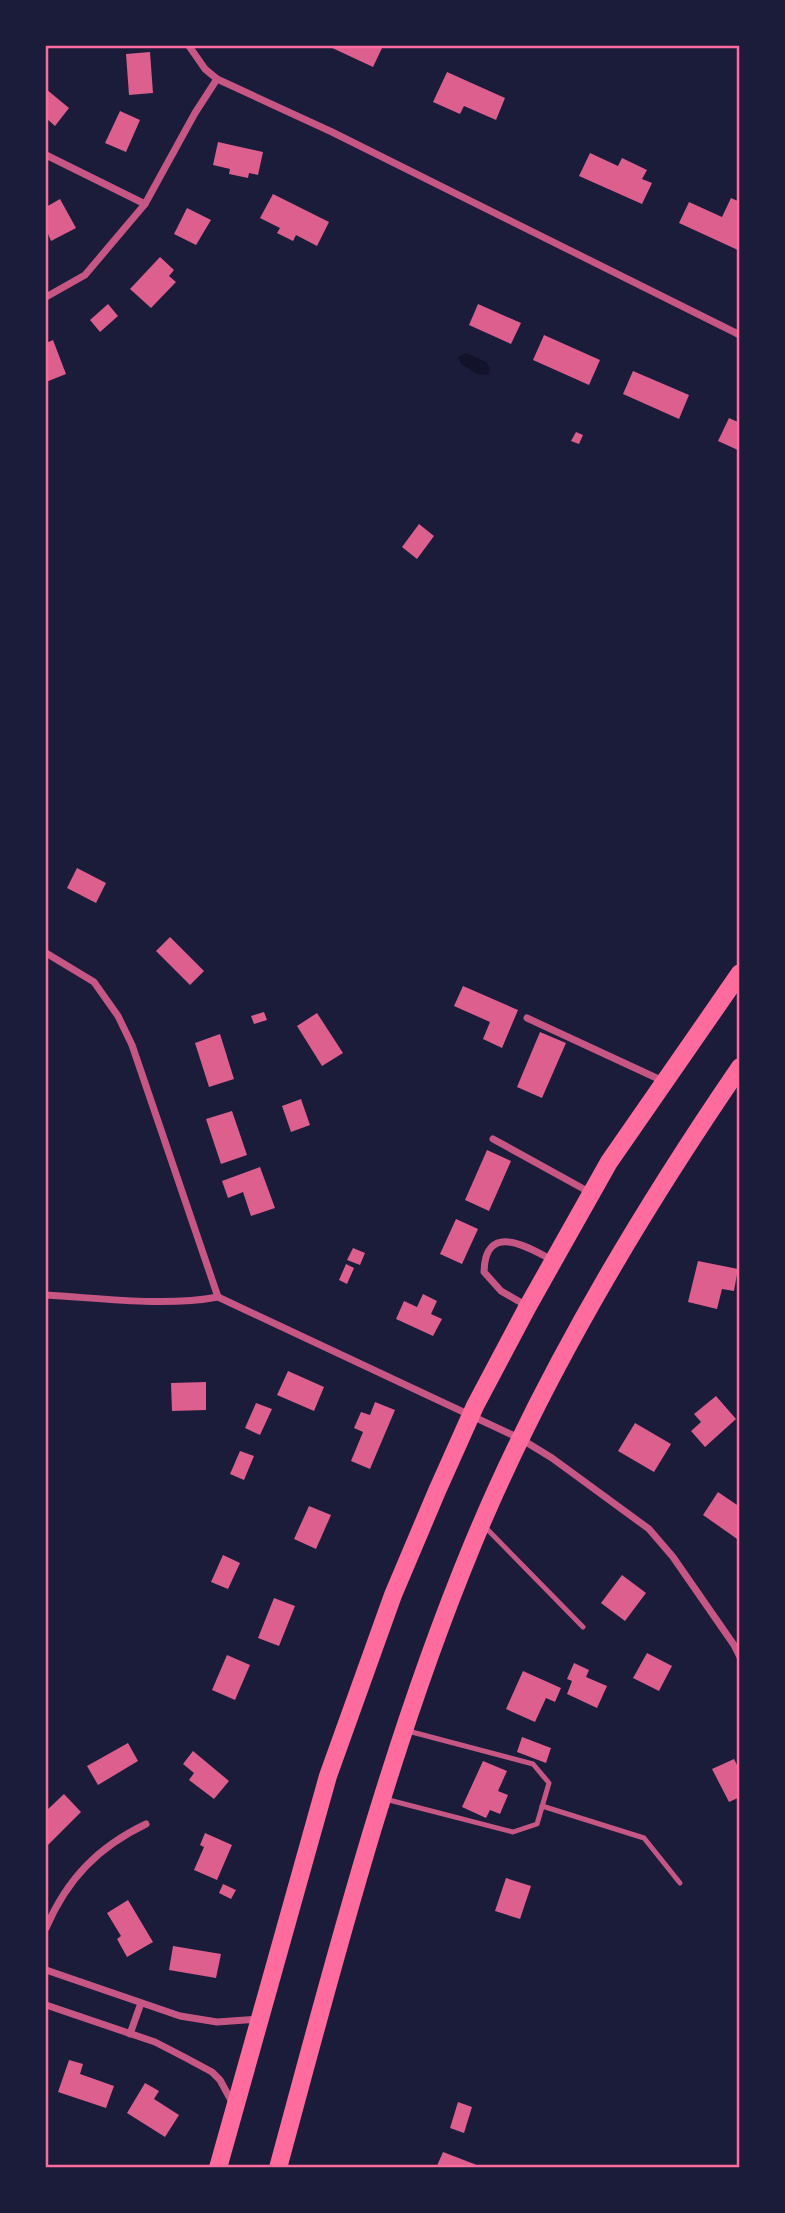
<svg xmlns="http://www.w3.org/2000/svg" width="785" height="2213" font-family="Raleway,sans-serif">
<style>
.water{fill:#12122b}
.building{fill:#dd5f8e}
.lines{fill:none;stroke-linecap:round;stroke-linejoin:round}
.service{stroke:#c65784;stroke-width:5}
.minor{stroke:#c65784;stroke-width:7}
.trunk{stroke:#ff6b9d;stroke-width:18}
.neatline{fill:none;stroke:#ff6b9d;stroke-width:2.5}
</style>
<rect width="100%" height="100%" fill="#1b1b3a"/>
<path class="water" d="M 466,353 L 486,362 L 490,368 L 488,375 L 477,374 L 461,364 L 458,357 Z"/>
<g class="building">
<path d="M 328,46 L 383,46 L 373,67 Z"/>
<path d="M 150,52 L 153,93 L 129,95 L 126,54 Z"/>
<path d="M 447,72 L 505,98 L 496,120 L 464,106 L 460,114 L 433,102 Z"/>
<path d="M 46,89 L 69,108 L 55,126 L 46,118 Z"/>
<path d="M 120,111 L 140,120 L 126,152 L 105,143 Z"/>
<path d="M 218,142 L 263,152 L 258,175 L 249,173 L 248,178 L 229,174 L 230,169 L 213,165 Z"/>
<path d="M 590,153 L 618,166 L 622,158 L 647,170 L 642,179 L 652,183 L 642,204 L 579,176 Z"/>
<path d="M 273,194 L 329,222 L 317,246 L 296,235 L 293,241 L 277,233 L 280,228 L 260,218 Z"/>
<path d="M 731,198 L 740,202 L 740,251 L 679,223 L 689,202 L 722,217 Z"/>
<path d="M 60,199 L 76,228 L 51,241 L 46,229 L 46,207 Z"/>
<path d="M 187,208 L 211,220 L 196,245 L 174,234 Z"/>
<path d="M 160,257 L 174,270 L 169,276 L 176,282 L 151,308 L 130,289 Z"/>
<path d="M 108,304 L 118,316 L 100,332 L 90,320 Z"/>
<path d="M 478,304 L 521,323 L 511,344 L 469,325 Z"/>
<path d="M 544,335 L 600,360 L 589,385 L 533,360 Z"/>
<path d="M 53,340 L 66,374 L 46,382 L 46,343 Z"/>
<path d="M 633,371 L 689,395 L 679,419 L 623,394 Z"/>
<path d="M 729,418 L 740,423 L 740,451 L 718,441 Z"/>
<path d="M 576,432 L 583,435 L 579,444 L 571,441 Z"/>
<path d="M 419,524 L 434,536 L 417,559 L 402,547 Z"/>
<path d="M 77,868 L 106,883 L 96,903 L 67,888 Z"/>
<path d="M 170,937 L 204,971 L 190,985 L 156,951 Z"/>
<path d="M 463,986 L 518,1010 L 502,1048 L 483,1039 L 490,1022 L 454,1006 Z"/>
<path d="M 264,1012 L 267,1020 L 254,1024 L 251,1016 Z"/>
<path d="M 317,1013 L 343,1053 L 322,1066 L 297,1026 Z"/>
<path d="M 540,1032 L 566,1043 L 542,1098 L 517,1087 Z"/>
<path d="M 220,1034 L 234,1079 L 209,1087 L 195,1043 Z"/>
<path d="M 301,1099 L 310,1125 L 291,1132 L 282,1106 Z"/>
<path d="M 232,1111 L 247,1155 L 221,1164 L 206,1119 Z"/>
<path d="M 487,1150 L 511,1161 L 489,1211 L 465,1200 Z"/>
<path d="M 260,1167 L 275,1208 L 251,1216 L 243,1192 L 228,1198 L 222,1181 Z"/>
<path d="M 456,1219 L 478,1229 L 462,1264 L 440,1254 Z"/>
<path d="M 353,1248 L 365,1253 L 360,1265 L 347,1260 Z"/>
<path d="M 698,1261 L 738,1269 L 734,1291 L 722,1289 L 717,1309 L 688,1302 Z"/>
<path d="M 346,1264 L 354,1268 L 347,1284 L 339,1280 Z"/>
<path d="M 423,1294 L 437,1301 L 431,1314 L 442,1319 L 433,1336 L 396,1319 L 404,1301 L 417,1307 Z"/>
<path d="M 288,1371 L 324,1387 L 314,1411 L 277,1395 Z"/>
<path d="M 206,1382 L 206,1410 L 172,1411 L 171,1383 Z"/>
<path d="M 716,1396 L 736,1419 L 705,1447 L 691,1431 L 701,1422 L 694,1414 Z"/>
<path d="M 375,1402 L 395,1410 L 370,1469 L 351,1461 L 363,1432 L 354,1428 L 361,1412 L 370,1415 Z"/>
<path d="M 256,1403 L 272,1409 L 260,1435 L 245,1428 Z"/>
<path d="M 635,1423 L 671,1444 L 654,1472 L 618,1451 Z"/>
<path d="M 240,1451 L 254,1456 L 244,1480 L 230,1474 Z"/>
<path d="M 718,1492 L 740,1507 L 740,1541 L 703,1515 Z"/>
<path d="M 309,1506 L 331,1515 L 316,1549 L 294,1539 Z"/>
<path d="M 223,1555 L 240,1563 L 228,1589 L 211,1582 Z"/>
<path d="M 622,1575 L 646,1593 L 625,1621 L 601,1603 Z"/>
<path d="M 274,1598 L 295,1606 L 279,1646 L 258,1638 Z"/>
<path d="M 647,1653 L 672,1666 L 659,1691 L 633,1678 Z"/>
<path d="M 227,1655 L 250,1665 L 235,1700 L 212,1690 Z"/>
<path d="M 574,1663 L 589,1670 L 586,1677 L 607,1686 L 597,1708 L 567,1694 L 572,1681 L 567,1679 Z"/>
<path d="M 523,1671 L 561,1688 L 555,1702 L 546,1698 L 535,1722 L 506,1709 Z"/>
<path d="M 522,1737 L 551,1748 L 546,1763 L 517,1752 Z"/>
<path d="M 128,1743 L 138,1761 L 98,1785 L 87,1766 Z"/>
<path d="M 193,1751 L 229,1781 L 214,1799 L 189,1780 L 194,1773 L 183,1764 Z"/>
<path d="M 734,1759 L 740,1771 L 740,1797 L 729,1802 L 712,1769 Z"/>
<path d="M 483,1761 L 507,1771 L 498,1791 L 508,1795 L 500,1814 L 490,1810 L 486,1818 L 462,1807 Z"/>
<path d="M 64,1794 L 81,1812 L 46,1847 L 46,1811 Z"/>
<path d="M 205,1833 L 232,1845 L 217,1880 L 194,1870 L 204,1847 L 200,1845 Z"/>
<path d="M 506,1878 L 531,1886 L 520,1919 L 495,1911 Z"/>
<path d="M 223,1884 L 236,1890 L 231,1899 L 219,1893 Z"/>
<path d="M 128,1900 L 153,1942 L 127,1957 L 117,1939 L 121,1936 L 107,1913 Z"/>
<path d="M 173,1946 L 221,1954 L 216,1978 L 169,1970 Z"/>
<path d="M 69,2060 L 83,2064 L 80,2074 L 114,2086 L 106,2108 L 58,2092 Z"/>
<path d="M 145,2083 L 159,2091 L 154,2099 L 179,2115 L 165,2137 L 127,2113 Z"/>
<path d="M 458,2102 L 472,2107 L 464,2133 L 450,2128 Z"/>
<path d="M 443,2152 L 482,2167 L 482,2168 L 436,2168 Z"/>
</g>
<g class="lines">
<g class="service">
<path d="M 484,1526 L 583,1627"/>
<path d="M 385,1799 L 513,1832 L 537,1824 L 549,1783 L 533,1764 L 408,1731"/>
<path d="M 542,1806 L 644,1838 L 680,1883"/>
</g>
<g class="minor">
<path d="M 189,46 L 205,69 L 217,79 L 332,132 L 740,335"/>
<path d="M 46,155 L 145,204"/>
<path d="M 46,297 L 85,275 L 145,204 L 195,113 L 217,79"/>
<path d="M 46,953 L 94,982 L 118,1016 L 132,1045 L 218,1297 L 521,1439 L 552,1458 L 649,1529 L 673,1557 L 734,1645 L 740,1657"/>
<path d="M 527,1018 L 663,1081"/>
<path d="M 493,1139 L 591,1193"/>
<path d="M 46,1295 C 100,1298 164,1307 218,1297"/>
<path d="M 527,1306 L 501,1291 L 484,1272 C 485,1222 527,1246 552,1260"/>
<path d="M 46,1928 C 67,1879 98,1847 146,1824"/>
<path d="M 46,1970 L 180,2016 L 217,2022 L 259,2019"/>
<path d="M 46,2005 L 155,2042 L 186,2058 L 212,2072 L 220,2080 L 232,2102"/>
<path d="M 130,2034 L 141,2003"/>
</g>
<g class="trunk">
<path d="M 218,2168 L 328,1776 L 393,1595 L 437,1491 L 475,1406 L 528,1306 L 609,1162 L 740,973"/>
<path d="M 278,2168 C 335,1958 389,1747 472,1546 C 541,1379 638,1216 740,1067"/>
</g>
</g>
<rect width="785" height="2213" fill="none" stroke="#1b1b3a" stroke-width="94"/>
<rect x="47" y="47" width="691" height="2119" class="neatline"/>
</svg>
